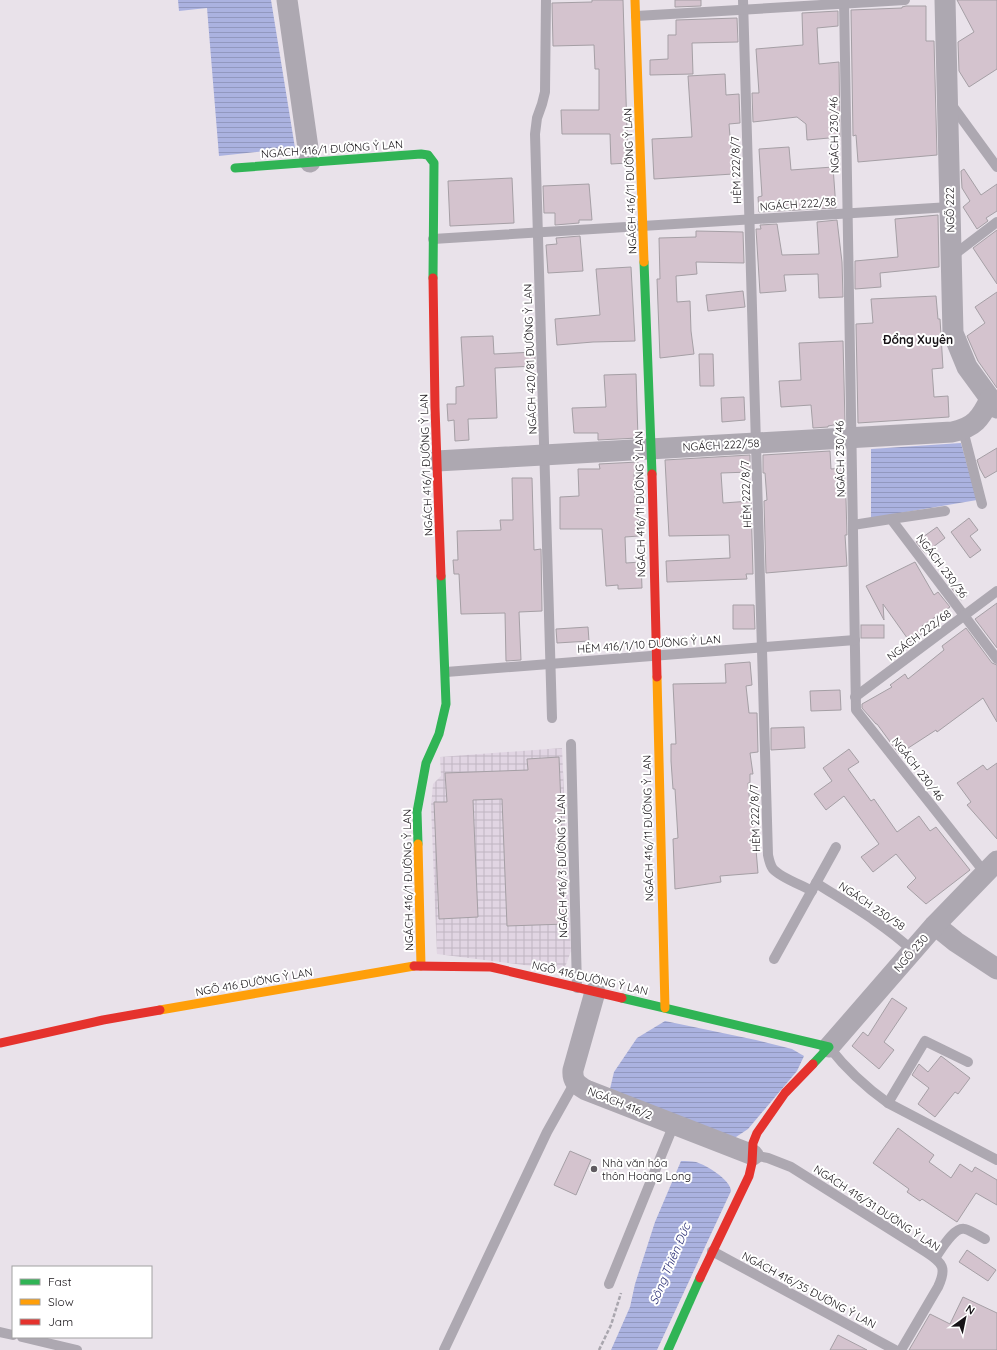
<svg xmlns="http://www.w3.org/2000/svg" width="997" height="1350" font-family="Quicksand,sans-serif">
<style>
.industrial{fill:url(#industrial-grid)}
.water{fill:url(#water-rules)}
.building{fill:#d4c3ce;stroke:#a59fa5}
.lines{fill:none;stroke-linecap:round;stroke-linejoin:round}
.path{stroke:#a9a6ae;stroke-width:2.5;stroke-dasharray:4 2;stroke-linecap:butt}
.lane{stroke:#ada8b1;stroke-width:10}
.street{stroke:#ada8b1;stroke-width:21}
.fast{stroke:#30b455;stroke-width:9}
.slow{stroke:#ff9f0a;stroke-width:9}
.jam{stroke:#e5322d;stroke-width:9}
.poi-dot{fill:#605b61;stroke:#fff;stroke-width:1.5}
.labels{text-anchor:middle;stroke-width:4;stroke-linejoin:round;paint-order:stroke}
.street-label{font-size:11px;fill:#171317;stroke:#fff}
.poi-label{font-size:11px;fill:#171317;stroke:#fff;text-anchor:start}
.neighbourhood-label{font-size:12px;font-weight:bold;fill:#171317;stroke:#fff}
.water-label{font-size:12px;font-style:italic;fill:#292d75;stroke:#fff}
</style>
<defs>
<pattern id="industrial-grid" width="8" height="8" patternUnits="userSpaceOnUse"><rect width="8" height="8" fill="#e1d5e3"/><path d="M0 4h8M4 0v8" fill="none" stroke="#c0b6c2"/></pattern>
<pattern id="water-rules" width="6" height="5" patternUnits="userSpaceOnUse"><rect width="6" height="5" fill="#abb2e0"/><path d="M0 2.5h6" fill="none" stroke="#9298bf"/></pattern>
</defs>
<rect width="100%" height="100%" fill="#e9e2ea"/>
<path class="industrial" d="M 562,748 L 571,951 L 564,970 L 437,954 L 431,806 L 433,784 L 441,776 L 440,757 Z"/>
<g class="water">
<path d="M 178,0 L 271,0 L 295,148 L 219,156 L 207,8 L 179,11 Z"/>
<path d="M 961,443 L 977,500 L 871,518 L 871,449 Z"/>
<path d="M 665,1021 L 756,1040 L 792,1049 L 804,1056 L 797,1071 L 748,1129 L 733,1139 L 610,1089 L 614,1072 L 637,1038 Z"/>
<path d="M 681,1161 C 686,1161 691,1161 696,1162 C 706,1165 731,1180 731,1191 L 657,1350 L 611,1350 L 630,1307 L 635,1284 L 655,1222 Z"/>
</g>
<g class="building">
<path d="M 592,0 L 623,0 L 628,163 L 611,164 L 610,134 L 562,134 L 561,110 L 599,110 L 599,69 L 595,69 L 594,45 L 553,46 L 552,3 L 592,2 Z"/>
<path d="M 675,0 L 701,0 L 701,6 L 675,7 Z"/>
<path d="M 957,0 L 997,0 L 997,69 L 969,87 L 959,71 L 958,42 L 974,32 Z"/>
<path d="M 906,6 L 926,6 L 926,41 L 934,41 L 937,155 L 858,162 L 856,135 L 853,136 L 851,10 L 902,8 L 902,7 Z"/>
<path d="M 838,11 L 838,26 L 817,28 L 819,64 L 839,62 L 840,137 L 807,140 L 806,124 L 797,117 L 753,122 L 752,93 L 759,93 L 756,49 L 803,45 L 802,13 Z"/>
<path d="M 737,18 L 738,42 L 692,43 L 693,74 L 650,75 L 650,60 L 668,59 L 668,35 L 676,35 L 676,20 Z"/>
<path d="M 725,74 L 726,95 L 739,94 L 740,123 L 729,124 L 733,174 L 654,179 L 652,139 L 692,137 L 688,76 Z"/>
<path d="M 789,147 L 791,170 L 833,167 L 836,208 L 759,212 L 758,197 L 762,196 L 759,149 Z"/>
<path d="M 964,169 L 981,195 L 997,184 L 997,211 L 986,218 L 988,221 L 977,229 L 963,207 L 970,201 L 962,188 L 961,171 Z"/>
<path d="M 512,178 L 514,223 L 450,226 L 448,181 Z"/>
<path d="M 589,184 L 592,220 L 579,220 L 579,223 L 555,225 L 555,213 L 544,213 L 543,186 Z"/>
<path d="M 938,215 L 939,267 L 880,273 L 881,287 L 855,289 L 855,261 L 898,257 L 895,219 Z"/>
<path d="M 837,220 L 842,262 L 843,297 L 819,298 L 818,274 L 784,275 L 786,291 L 760,293 L 756,229 L 761,229 L 760,225 L 777,224 L 782,255 L 819,254 L 817,222 Z"/>
<path d="M 997,230 L 997,284 L 973,248 Z"/>
<path d="M 696,231 L 743,232 L 744,263 L 696,262 L 697,274 L 676,276 L 677,302 L 690,301 L 691,331 L 694,354 L 660,358 L 657,279 L 660,279 L 659,238 L 696,237 Z"/>
<path d="M 580,236 L 583,271 L 548,273 L 546,245 L 557,244 L 556,238 Z"/>
<path d="M 631,267 L 635,341 L 593,342 L 557,345 L 555,319 L 600,315 L 596,269 Z"/>
<path d="M 743,291 L 745,307 L 708,311 L 706,295 Z"/>
<path d="M 997,292 L 997,388 L 978,361 L 967,336 L 985,323 L 975,307 Z"/>
<path d="M 936,296 L 938,319 L 940,319 L 943,368 L 932,369 L 934,397 L 948,396 L 949,417 L 858,423 L 856,324 L 873,323 L 871,299 Z"/>
<path d="M 493,336 L 494,354 L 535,352 L 535,366 L 495,368 L 497,418 L 468,419 L 469,440 L 455,441 L 454,420 L 448,421 L 447,404 L 456,404 L 456,387 L 464,386 L 461,337 Z"/>
<path d="M 843,341 L 845,423 L 828,426 L 828,427 L 813,428 L 811,405 L 781,407 L 779,381 L 801,380 L 799,343 Z"/>
<path d="M 699,354 L 713,354 L 714,386 L 700,386 Z"/>
<path d="M 636,374 L 638,438 L 598,440 L 598,433 L 574,433 L 572,408 L 606,407 L 604,375 Z"/>
<path d="M 744,397 L 745,420 L 722,422 L 721,398 Z"/>
<path d="M 997,448 L 997,471 L 985,478 L 980,469 L 977,460 Z"/>
<path d="M 830,451 L 831,469 L 843,468 L 846,500 L 847,535 L 845,535 L 847,566 L 766,573 L 764,501 L 767,500 L 765,473 L 763,473 L 763,455 Z"/>
<path d="M 750,455 L 750,472 L 721,473 L 723,503 L 751,501 L 753,574 L 746,574 L 747,579 L 667,582 L 666,561 L 730,558 L 729,535 L 669,536 L 665,460 Z"/>
<path d="M 638,462 L 638,472 L 634,472 L 635,502 L 638,502 L 639,536 L 625,537 L 626,563 L 641,562 L 642,588 L 618,589 L 618,585 L 606,586 L 602,529 L 560,529 L 560,497 L 579,496 L 578,469 L 600,469 L 599,464 Z"/>
<path d="M 512,478 L 532,478 L 534,550 L 541,549 L 542,611 L 519,612 L 521,660 L 506,661 L 505,613 L 461,614 L 459,574 L 454,574 L 453,560 L 458,560 L 457,531 L 501,530 L 500,520 L 513,520 Z"/>
<path d="M 969,518 L 978,530 L 970,536 L 981,550 L 970,558 L 951,532 Z"/>
<path d="M 937,527 L 945,538 L 925,553 L 916,542 Z"/>
<path d="M 915,562 L 934,595 L 938,592 L 950,607 L 922,626 L 926,631 L 910,642 L 883,604 L 884,620 L 866,586 Z"/>
<path d="M 954,580 L 967,596 L 961,600 L 948,584 Z"/>
<path d="M 997,603 L 997,648 L 975,619 Z"/>
<path d="M 733,605 L 754,605 L 755,629 L 733,629 Z"/>
<rect x="861" y="625" width="23" height="13"/>
<path d="M 588,627 L 589,641 L 557,643 L 556,629 Z"/>
<path d="M 966,628 L 992,663 L 997,665 L 997,722 L 983,698 L 937,732 L 936,730 L 899,754 L 877,724 L 876,724 L 862,708 L 862,704 L 892,687 L 890,685 L 905,674 L 908,679 L 944,650 L 942,646 Z"/>
<path d="M 750,662 L 752,685 L 746,686 L 749,713 L 757,713 L 758,752 L 750,753 L 753,774 L 750,774 L 750,783 L 748,783 L 752,826 L 754,826 L 758,873 L 720,876 L 721,882 L 675,889 L 673,839 L 678,838 L 675,789 L 673,789 L 671,761 L 671,744 L 676,744 L 673,684 L 726,683 L 725,664 Z"/>
<path d="M 840,690 L 841,710 L 811,711 L 810,691 Z"/>
<path d="M 804,727 L 805,748 L 771,750 L 771,728 Z"/>
<path d="M 849,749 L 859,762 L 848,769 L 871,801 L 874,799 L 897,832 L 919,816 L 930,831 L 936,827 L 970,870 L 926,904 L 907,887 L 916,878 L 896,854 L 873,872 L 861,857 L 879,844 L 844,796 L 826,810 L 814,794 L 832,781 L 823,768 Z"/>
<path d="M 559,757 L 566,924 L 507,926 L 502,799 L 473,800 L 478,917 L 439,919 L 434,802 L 447,802 L 445,773 L 528,770 L 527,759 Z"/>
<path d="M 997,763 L 997,839 L 967,805 L 971,802 L 957,783 L 983,765 L 987,770 Z"/>
<path d="M 892,998 L 907,1008 L 884,1042 L 894,1050 L 879,1069 L 852,1046 L 863,1032 L 868,1036 Z"/>
<path d="M 941,1056 L 970,1078 L 958,1094 L 955,1092 L 935,1117 L 918,1104 L 929,1088 L 912,1075 L 919,1064 L 928,1072 Z"/>
<path d="M 898,1128 L 934,1155 L 929,1162 L 951,1178 L 960,1164 L 972,1172 L 975,1167 L 997,1180 L 997,1205 L 976,1193 L 957,1222 L 922,1199 L 920,1201 L 907,1192 L 909,1189 L 873,1163 Z"/>
<path d="M 570,1151 L 591,1160 L 576,1195 L 554,1185 Z"/>
<path d="M 967,1250 L 996,1270 L 988,1281 L 959,1262 Z"/>
<path d="M 963,1297 L 997,1313 L 997,1350 L 909,1350 L 930,1314 L 950,1324 Z"/>
<path d="M 838,1335 L 867,1350 L 830,1350 Z"/>
</g>
<g class="lines">
<path class="path" d="M 599,1350 L 611,1325 L 621,1293"/>
<g class="lane">
<path d="M 546,0 L 545,92 L 542,104 L 537,118 L 535,134 L 552,718"/>
<path d="M 743,0 L 768,855 C 769,860 770,865 773,869 C 781,878 802,885 812,891"/>
<path d="M 844,0 L 856,710 L 985,873"/>
<path d="M 636,16 L 905,0"/>
<path d="M 951,104 L 997,167"/>
<path d="M 433,239 L 950,207"/>
<path d="M 951,257 L 997,222"/>
<path d="M 963,430 L 982,504"/>
<path d="M 891,519 L 945,511"/>
<path d="M 853,525 L 891,519 L 997,659"/>
<path d="M 446,672 L 855,640"/>
<path d="M 855,697 L 997,591"/>
<path d="M 571,744 L 577,988"/>
<path d="M 816,883 C 849,904 884,924 913,951"/>
<path d="M 774,959 L 836,847"/>
<path d="M 829,1047 C 847,1070 864,1086 888,1103 L 997,1160"/>
<path d="M 888,1103 L 925,1041 L 968,1062"/>
<path d="M 753,1155 L 768,1158 L 791,1167 L 926,1252 C 943,1263 947,1268 938,1287 L 901,1350"/>
<path d="M 712,1251 L 895,1350"/>
<path d="M 935,1258 C 941,1250 954,1226 965,1229 C 972,1231 979,1236 985,1239"/>
<path d="M 609,1284 L 674,1124"/>
<path d="M 0,1332 L 13,1335"/>
<path d="M 22,1337 L 77,1350"/>
<path d="M 444,1350 L 547,1132 L 575,1082"/>
</g>
<g class="street">
<path d="M 287,0 L 310,162"/>
<path d="M 945,0 L 953,333 L 967,367 L 997,408"/>
<path d="M 437,461 L 952,432 C 974,428 981,418 990,399"/>
<path d="M 935,925 L 956,942 L 997,969"/>
<path d="M 595,992 L 573,1070 C 572,1081 577,1085 586,1090 L 753,1155"/>
<path d="M 829,1047 L 935,925 L 997,861"/>
</g>
<g class="fast">
<path d="M 235,168 L 421,154 L 428,155 L 434,163 L 433,278"/>
<path d="M 644,262 L 652,474"/>
<path d="M 418,844 L 417,812 L 426,763 L 439,734 L 446,704 L 441,576"/>
<path d="M 622,998 L 829,1047 L 813,1064"/>
<path d="M 668,1350 L 700,1278"/>
</g>
<g class="slow">
<path d="M 635,0 L 644,262"/>
<path d="M 657,677 L 665,1008"/>
<path d="M 418,844 L 421,966"/>
<path d="M 160,1010 L 414,966"/>
</g>
<g class="jam">
<path d="M 433,278 L 435,407 L 441,576"/>
<path d="M 652,474 L 657,677"/>
<path d="M 414,966 L 491,967 L 622,998"/>
<path d="M 0,1043 L 103,1020 L 160,1010"/>
<path d="M 700,1278 L 749,1176 L 752,1163 L 753,1143 L 757,1133 L 785,1093 L 813,1064"/>
</g>
</g>
<circle class="poi-dot" cx="594" cy="1169" r="4"/>
<g class="labels">
<g class="street-label">
<text transform="translate(834 135) rotate(-91)" y="4">NGÁCH 230/46</text>
<text transform="translate(332 149) rotate(-4)" y="4">NGÁCH 416/1 ĐƯỜNG Ỷ LAN</text>
<text transform="translate(736 170) rotate(-92)" y="4">HẺM 222/8/7</text>
<text transform="translate(630 181) rotate(-92)" y="4">NGÁCH 416/11 ĐƯỜNG Ỷ LAN</text>
<text transform="translate(798 204) rotate(-4)" y="4">NGÁCH 222/38</text>
<text transform="translate(950 210) rotate(-91)" y="4">NGÕ 222</text>
<text transform="translate(530 359) rotate(-92)" y="4">NGÁCH 420/81 ĐƯỜNG Ỷ LAN</text>
<text transform="translate(721 445) rotate(-3)" y="4">NGÁCH 222/58</text>
<text transform="translate(840 459) rotate(-91)" y="4">NGÁCH 230/46</text>
<text transform="translate(426 465) rotate(-92)" y="4">NGÁCH 416/1 ĐƯỜNG Ỷ LAN</text>
<text transform="translate(746 494) rotate(-92)" y="4">HẺM 222/8/7</text>
<text transform="translate(640 504) rotate(-91)" y="4">NGÁCH 416/11 ĐƯỜNG Ỷ LAN</text>
<text transform="translate(942 566) rotate(53)" y="4">NGÁCH 230/36</text>
<text transform="translate(919 635) rotate(-37)" y="4">NGÁCH 222/68</text>
<text transform="translate(649 644) rotate(-4)" y="4">HẺM 416/1/10 ĐƯỜNG Ỷ LAN</text>
<text transform="translate(918 769) rotate(52)" y="4">NGÁCH 230/46</text>
<text transform="translate(755 818) rotate(-92)" y="4">HẺM 222/8/7</text>
<text transform="translate(648 828) rotate(-91)" y="4">NGÁCH 416/11 ĐƯỜNG Ỷ LAN</text>
<text transform="translate(562 866) rotate(-91)" y="4">NGÁCH 416/3 ĐƯỜNG Ỷ LAN</text>
<text transform="translate(408 880) rotate(-91)" y="4">NGÁCH 416/1 ĐƯỜNG Ỷ LAN</text>
<text transform="translate(872 906) rotate(34)" y="4">NGÁCH 230/58</text>
<text transform="translate(911 953) rotate(-49)" y="4">NGÕ 230</text>
<text transform="translate(590 978) rotate(13)" y="4">NGÕ 416 ĐƯỜNG Ỷ LAN</text>
<text transform="translate(254 982) rotate(-10)" y="4">NGÕ 416 ĐƯỜNG Ỷ LAN</text>
<text transform="translate(620 1103) rotate(22)" y="4">NGÁCH 416/2</text>
<text transform="translate(877 1208) rotate(33)" y="4">NGÁCH 416/31 ĐƯỜNG Ỷ LAN</text>
<text transform="translate(809 1290) rotate(28)" y="4">NGÁCH 416/35 ĐƯỜNG Ỷ LAN</text>
</g>
<g class="poi-label">
<text x="602" y="1167">Nhà văn hóa<tspan x="602" dy="13">thôn Hoàng Long</tspan></text>
</g>
<g class="neighbourhood-label">
<text x="918" y="344">Đổng Xuyên</text>
</g>
<g class="water-label">
<text transform="translate(670 1264) rotate(-67)" y="4">Sông Thiên Đức</text>
</g>
</g>
<rect x="12" y="1266" width="140" height="72" fill="#ffffff" stroke="#a2a1a2"/>
<rect x="20" y="1279" width="20" height="6" fill="#30b455" stroke="#a2a1a2"/>
<text x="48" y="1286" font-size="12" fill="#171317">Fast</text>
<rect x="20" y="1299" width="20" height="6" fill="#ff9f0a" stroke="#a2a1a2"/>
<text x="48" y="1306" font-size="12" fill="#171317">Slow</text>
<rect x="20" y="1319" width="20" height="6" fill="#e5322d" stroke="#a2a1a2"/>
<text x="48" y="1326" font-size="12" fill="#171317">Jam</text>
<g transform="translate(965 1318) rotate(33)" stroke="#ffffff" stroke-width="3" paint-order="stroke">
<path d="M0-3L7 15L0 10L-7 15Z" fill="#171317"/>
<text y="-6" font-size="11" font-weight="bold" text-anchor="middle" fill="#171317">N</text>
</g>
</svg>
